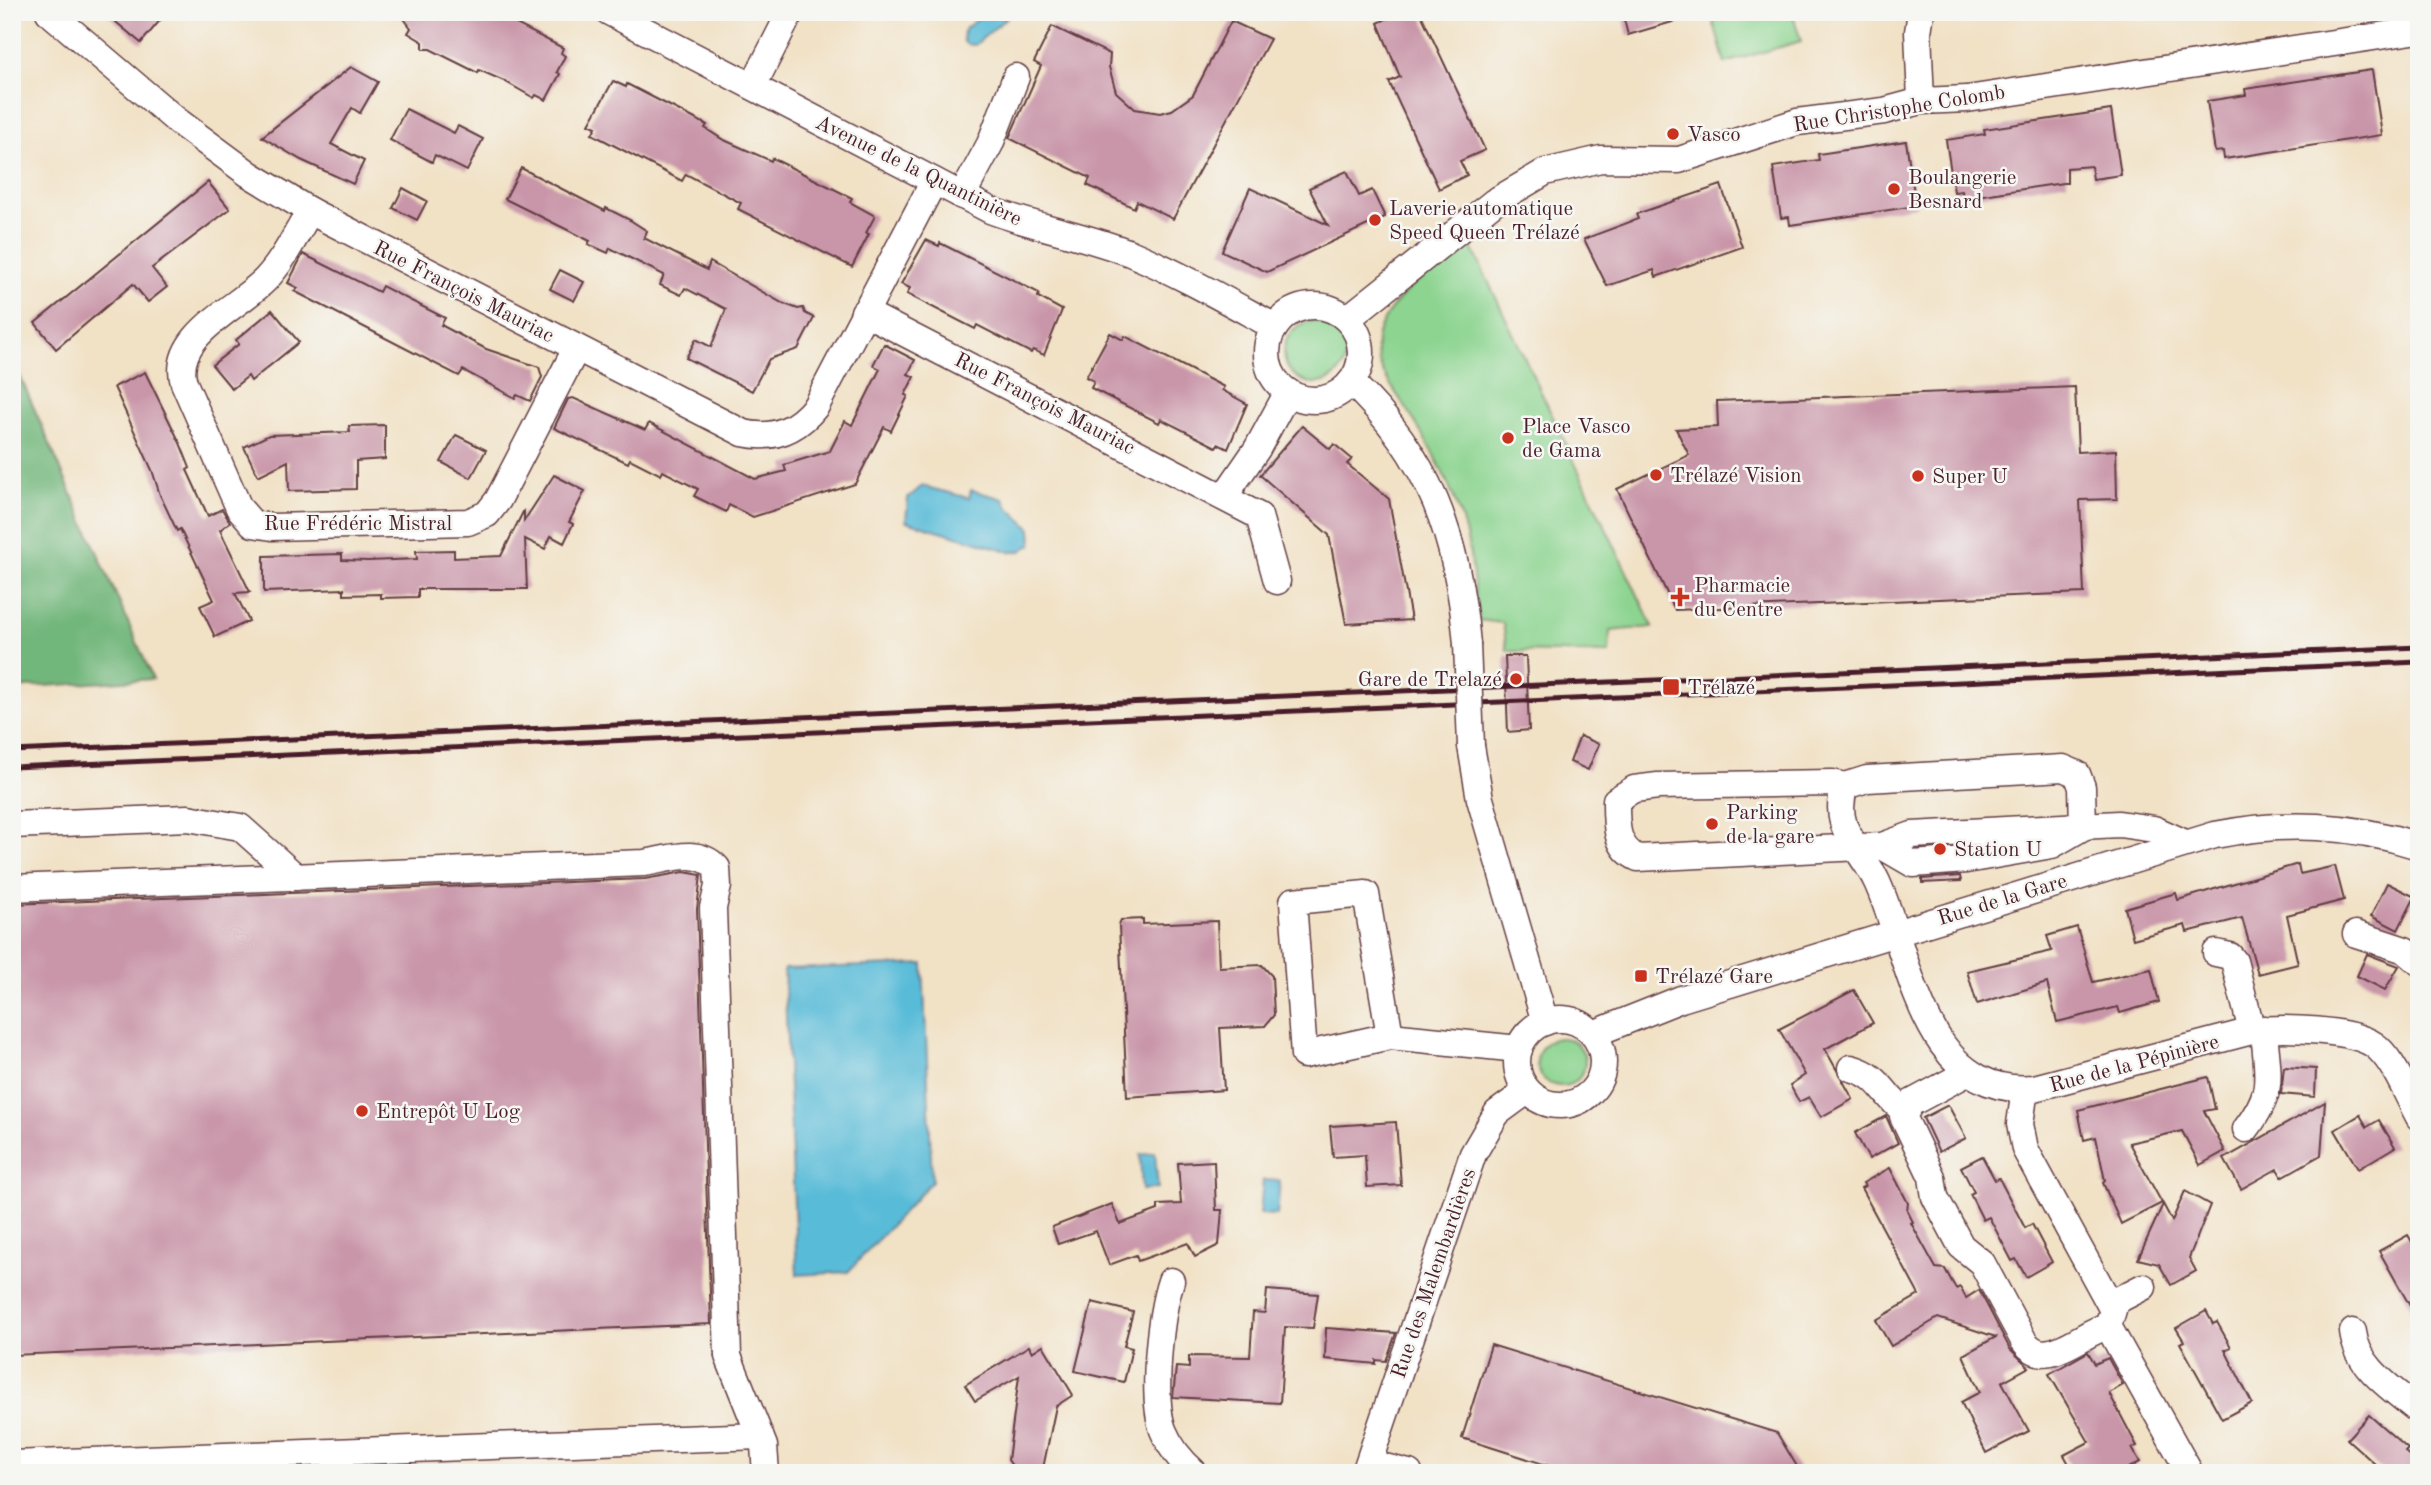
<svg xmlns="http://www.w3.org/2000/svg" width="2431" height="1485" font-family="'Old Standard TT',serif">
<style>
.green{fill:#8cd490;stroke:#6b7a5e;stroke-width:2}
.forest{fill:#71b67a;stroke:#5e6a52;stroke-width:2}
.water{fill:#59bbd8;stroke:#526d82;stroke-width:2}
.building{fill:#c996a9}
.lines{fill:none;stroke-linecap:round;stroke-linejoin:round}
.minor-casing{stroke:#633c42;stroke-width:29}
.minor{stroke:#fff;stroke-width:26}
.rail{stroke:#4a1f2b;stroke-width:5}
.minor-bridge-casing{stroke:#633c42;stroke-width:29;stroke-linecap:butt}
.minor-bridge{stroke:#fff;stroke-width:26}
.poi-dot{fill:#c8321e;stroke:#f6f6f2;stroke-width:2.5}
.labels{text-anchor:middle;stroke-width:5;stroke-linejoin:round;paint-order:stroke}
.street-label{font-size:21px;fill:#4a1f2b;stroke:#f6f6f2}
.poi-label{font-size:21px;fill:#4a1f2b;stroke:#f6f6f2;text-anchor:start}
</style>
<rect width="100%" height="100%" fill="#f6f6f2"/>
<filter id="ink" filterUnits="userSpaceOnUse"><feTurbulence type="fractalNoise" baseFrequency=".0143" numOctaves="2"/><feDisplacementMap in="SourceGraphic" scale="14" xChannelSelector="R" yChannelSelector="G"/><feConvolveMatrix kernelMatrix="1 2 1 2 8 2 1 2 1" color-interpolation-filters="sRGB"/></filter>
<filter id="wash" filterUnits="userSpaceOnUse"><feTurbulence type="fractalNoise" baseFrequency=".00686" numOctaves="4" result="noise"/><feDisplacementMap in="SourceGraphic" scale="28" xChannelSelector="R" yChannelSelector="G"/><feGaussianBlur stdDeviation="1.57" result="paint"/><feColorMatrix in="noise" values="0 0 0 0 0 0 0 0 0 0 0 0 0 0 0 0 0 1.4 0 .05"/><feComposite in="paint" operator="in"/></filter>
<g filter="url(#wash)">
<rect width="100%" height="100%" fill="#f1e1c5"/>
<g class="green">
<path d="M 1728,12 L 1792,12 L 1801,41 L 1725,63 L 1712,17 Z"/>
<path d="M 1468,239 L 1653,627 L 1610,631 L 1609,653 L 1507,651 L 1503,623 L 1478,620 C 1474,591 1473,559 1465,531 C 1454,489 1431,447 1408,411 C 1394,388 1374,369 1377,340 C 1381,303 1441,262 1468,239 Z"/>
<circle cx="1315" cy="352" r="31"/>
<circle cx="1561" cy="1062" r="24"/>
</g>
<path class="forest" d="M 12,358 L 153,679 L 12,688 Z"/>
<g class="water">
<path d="M 985,12 L 1013,12 L 975,45 L 966,44 L 963,40 L 964,30 Z"/>
<path d="M 922,486 L 969,498 L 971,490 L 1004,499 L 1007,506 L 1031,529 L 1032,544 L 1021,551 L 1011,552 L 906,521 L 908,498 Z"/>
<path d="M 923,964 L 932,1181 L 848,1272 L 797,1275 L 784,969 Z"/>
<path d="M 1155,1153 L 1158,1188 L 1142,1190 L 1140,1155 Z"/>
<path d="M 1263,1180 L 1280,1181 L 1277,1215 L 1260,1214 Z"/>
</g>
<g id="blocks">
<g class="building">
<path d="M 104,12 L 167,12 L 141,43 Z"/>
<path d="M 399,12 L 493,12 L 563,48 L 561,53 L 565,56 L 557,72 L 560,74 L 546,100 L 536,95 L 534,98 L 504,81 L 479,70 L 478,73 L 430,49 L 423,49 L 423,42 L 408,33 L 411,28 Z"/>
<path d="M 1400,12 L 1420,12 L 1485,150 L 1460,161 L 1467,175 L 1439,189 L 1389,82 L 1400,77 L 1378,23 Z"/>
<path d="M 1622,12 L 1685,12 L 1686,18 L 1628,35 Z"/>
<path d="M 1231,21 L 1270,39 L 1173,219 L 1137,201 L 1134,208 L 1087,185 L 1090,178 L 1009,138 L 1041,66 L 1034,62 L 1052,26 L 1110,54 L 1109,67 L 1116,92 L 1135,109 L 1160,113 L 1172,110 L 1193,95 Z"/>
<path d="M 351,67 L 378,82 L 360,113 L 352,108 L 331,144 L 364,161 L 353,184 L 301,160 L 262,137 Z"/>
<path d="M 2372,70 L 2382,135 L 2224,159 L 2223,151 L 2215,152 L 2207,101 L 2246,95 L 2245,89 Z"/>
<path d="M 613,81 L 626,87 L 627,84 L 707,125 L 705,128 L 722,139 L 771,161 L 772,158 L 852,198 L 850,202 L 875,216 L 866,233 L 869,234 L 852,267 L 738,209 L 741,203 L 686,174 L 682,181 L 592,134 L 596,127 L 589,124 Z"/>
<path d="M 406,109 L 454,133 L 458,126 L 483,139 L 467,171 L 435,155 L 432,162 L 390,140 Z"/>
<path d="M 2111,110 L 2121,175 L 2093,179 L 2091,166 L 2067,168 L 2067,183 L 2063,183 L 1963,198 L 1962,191 L 1954,192 L 1946,140 L 1985,134 L 1984,129 Z"/>
<path d="M 1906,141 L 1916,206 L 1790,225 L 1789,217 L 1781,218 L 1773,167 L 1819,160 L 1818,154 Z"/>
<path d="M 521,168 L 605,211 L 606,208 L 630,220 L 647,231 L 644,238 L 707,270 L 710,262 L 782,303 L 798,309 L 803,308 L 805,313 L 814,318 L 798,349 L 769,359 L 752,391 L 686,358 L 696,339 L 711,347 L 726,309 L 685,288 L 681,295 L 660,285 L 664,275 L 610,248 L 608,253 L 588,244 L 590,241 L 505,199 Z"/>
<path d="M 1347,171 L 1359,196 L 1372,190 L 1385,217 L 1267,272 L 1222,251 L 1250,188 L 1328,225 L 1309,188 Z"/>
<path d="M 208,182 L 230,209 L 152,268 L 167,287 L 148,302 L 133,284 L 56,349 L 35,323 Z"/>
<path d="M 1721,185 L 1742,247 L 1656,277 L 1654,270 L 1607,286 L 1584,239 L 1638,219 L 1636,214 Z"/>
<path d="M 403,188 L 427,201 L 417,220 L 393,208 Z"/>
<path d="M 926,240 L 939,246 L 940,243 L 1039,293 L 1038,297 L 1062,310 L 1044,355 L 1033,350 L 1031,353 L 977,325 L 975,329 L 907,294 L 910,288 L 901,284 Z"/>
<path d="M 303,254 L 379,292 L 382,286 L 445,318 L 441,325 L 486,349 L 539,367 L 542,377 L 530,401 L 517,395 L 515,398 L 463,370 L 459,376 L 294,291 L 298,288 L 288,283 Z"/>
<path d="M 560,270 L 584,282 L 574,301 L 550,289 Z"/>
<path d="M 272,310 L 299,342 L 251,381 L 248,376 L 232,389 L 212,365 L 239,344 L 236,340 Z"/>
<path d="M 1110,333 L 1123,340 L 1125,336 L 1224,387 L 1222,390 L 1247,404 L 1228,449 L 1218,444 L 1216,447 L 1161,419 L 1159,423 L 1091,388 L 1094,381 L 1086,377 Z"/>
<path d="M 884,344 L 915,360 L 908,374 L 914,377 L 905,395 L 908,396 L 891,431 L 884,427 L 855,484 L 753,517 L 729,505 L 726,512 L 694,496 L 698,489 L 663,471 L 661,475 L 630,459 L 628,463 L 554,428 L 568,399 L 573,398 L 645,430 L 649,423 L 755,479 L 786,471 L 784,465 L 830,451 L 845,421 L 852,425 L 880,369 L 873,365 Z"/>
<path d="M 145,372 L 180,443 L 190,468 L 187,470 L 208,516 L 222,509 L 230,522 L 220,530 L 250,592 L 235,593 L 249,621 L 215,637 L 200,606 L 214,600 L 180,529 L 177,531 L 160,495 L 152,470 L 114,387 Z"/>
<path d="M 2075,387 L 2078,452 L 2116,450 L 2117,499 L 2080,500 L 2084,593 L 1675,610 L 1617,489 L 1689,455 L 1676,429 L 1718,427 L 1717,401 Z"/>
<path d="M 385,425 L 385,459 L 356,461 L 356,489 L 289,491 L 288,461 L 258,476 L 244,447 L 269,435 L 350,432 L 349,426 Z"/>
<path d="M 1302,426 L 1330,449 L 1334,444 L 1352,459 L 1347,464 L 1389,499 L 1411,620 L 1346,624 L 1329,535 L 1260,475 Z"/>
<path d="M 456,435 L 486,450 L 471,478 L 441,462 Z"/>
<path d="M 554,475 L 585,491 L 569,522 L 573,524 L 564,543 L 551,536 L 545,549 L 525,539 L 527,589 L 418,589 L 418,597 L 381,598 L 381,594 L 344,595 L 344,589 L 264,592 L 264,556 L 342,554 L 342,560 L 368,561 L 417,559 L 416,551 L 454,550 L 454,558 L 501,556 L 524,510 L 524,521 Z"/>
<path d="M 1505,656 L 1526,656 L 1529,730 L 1508,732 Z"/>
<path d="M 1580,736 L 1599,744 L 1588,770 L 1570,762 Z"/>
<path d="M 2298,864 L 2300,874 L 2335,866 L 2344,900 L 2287,915 L 2298,964 L 2258,974 L 2242,918 L 2187,932 L 2185,925 L 2133,939 L 2125,908 L 2176,893 L 2178,900 Z"/>
<path d="M 684,872 L 701,875 L 697,909 L 711,1324 L 12,1355 L 12,904 L 645,879 Z"/>
<path d="M 1960,876 L 1961,881 L 1922,883 L 1922,879 Z"/>
<path d="M 2387,883 L 2415,897 L 2398,930 L 2371,916 Z"/>
<path d="M 1143,919 L 1143,924 L 1217,921 L 1219,967 L 1262,965 L 1272,976 L 1274,1015 L 1265,1026 L 1220,1028 L 1224,1090 L 1127,1097 L 1119,925 L 1121,920 Z"/>
<path d="M 2077,927 L 2093,982 L 2151,969 L 2159,1002 L 2120,1013 L 2118,1007 L 2057,1022 L 2047,983 L 1977,1004 L 1967,971 L 2052,951 L 2047,936 Z"/>
<path d="M 2367,954 L 2399,966 L 2385,990 L 2357,976 Z"/>
<path d="M 1854,990 L 1873,1023 L 1825,1049 L 1853,1099 L 1821,1117 L 1809,1097 L 1799,1102 L 1790,1085 L 1805,1075 L 1779,1029 Z"/>
<path d="M 2284,1067 L 2316,1069 L 2315,1097 L 2281,1094 Z"/>
<path d="M 2208,1077 L 2215,1109 L 2204,1111 L 2225,1151 L 2200,1165 L 2182,1131 L 2129,1143 L 2162,1203 L 2121,1224 L 2103,1183 L 2105,1181 L 2096,1137 L 2084,1140 L 2078,1110 Z"/>
<path d="M 2325,1102 L 2321,1155 L 2282,1177 L 2277,1169 L 2241,1189 L 2224,1159 Z"/>
<path d="M 1948,1105 L 1966,1138 L 1939,1152 L 1923,1118 Z"/>
<path d="M 2360,1115 L 2367,1127 L 2379,1120 L 2395,1147 L 2358,1169 L 2335,1130 Z"/>
<path d="M 1886,1116 L 1898,1143 L 1869,1159 L 1855,1133 Z"/>
<path d="M 1396,1122 L 1401,1185 L 1367,1187 L 1365,1155 L 1333,1157 L 1330,1126 Z"/>
<path d="M 1982,1156 L 1995,1180 L 1999,1178 L 2025,1228 L 2032,1224 L 2052,1262 L 2026,1277 L 2016,1259 L 2012,1261 L 1989,1217 L 1983,1220 L 1970,1194 L 1974,1192 L 1961,1167 Z"/>
<path d="M 1214,1161 L 1216,1210 L 1222,1210 L 1219,1245 L 1195,1257 L 1188,1243 L 1138,1261 L 1136,1255 L 1109,1265 L 1096,1231 L 1058,1244 L 1052,1227 L 1112,1204 L 1120,1224 L 1158,1210 L 1158,1205 L 1181,1204 L 1178,1163 Z"/>
<path d="M 1890,1168 L 1908,1203 L 1907,1210 L 1913,1222 L 1911,1223 L 1936,1268 L 1945,1269 L 1956,1289 L 1960,1287 L 1966,1298 L 1979,1290 L 2010,1349 L 2029,1367 L 2002,1382 L 2029,1431 L 1986,1453 L 1961,1402 L 1980,1392 L 1963,1355 L 1996,1337 L 1938,1318 L 1891,1346 L 1876,1320 L 1919,1295 L 1861,1188 L 1865,1186 L 1863,1183 Z"/>
<path d="M 2185,1191 L 2210,1205 L 2189,1258 L 2196,1271 L 2171,1285 L 2159,1264 L 2138,1259 L 2163,1204 L 2172,1221 Z"/>
<path d="M 2408,1235 L 2419,1254 L 2419,1322 L 2379,1251 Z"/>
<path d="M 1267,1290 L 1318,1294 L 1313,1328 L 1285,1327 L 1280,1403 L 1173,1397 L 1176,1367 L 1189,1368 L 1189,1356 L 1250,1357 L 1253,1312 L 1265,1313 Z"/>
<path d="M 1092,1302 L 1133,1312 L 1124,1346 L 1132,1348 L 1124,1382 L 1075,1371 Z"/>
<path d="M 2206,1311 L 2213,1324 L 2217,1322 L 2231,1347 L 2225,1350 L 2252,1403 L 2222,1419 L 2180,1343 L 2184,1341 L 2176,1328 Z"/>
<path d="M 1326,1328 L 1396,1333 L 1386,1361 L 1376,1360 L 1376,1364 L 1325,1359 Z"/>
<path d="M 1043,1345 L 1073,1395 L 1056,1406 L 1042,1473 L 1017,1473 L 1008,1460 L 1019,1376 L 975,1401 L 965,1385 L 1029,1346 L 1032,1352 Z"/>
<path d="M 1491,1345 L 1777,1433 L 1801,1473 L 1572,1473 L 1462,1438 Z"/>
<path d="M 2088,1352 L 2095,1364 L 2108,1358 L 2123,1385 L 2109,1393 L 2137,1446 L 2132,1448 L 2140,1462 L 2120,1473 L 2074,1473 L 2064,1455 L 2089,1442 L 2049,1374 Z"/>
<path d="M 2369,1415 L 2408,1449 L 2405,1452 L 2419,1464 L 2419,1473 L 2385,1473 L 2347,1439 Z"/>
</g>
</g>
</g>
<g filter="url(#ink)">
<use href="#blocks" fill-opacity="0" stroke="#633c42" stroke-width="2"/>
<g class="lines">
<defs>
<g id="minor">
<path d="M 49,12 L 176,120 L 249,174 L 310,211 L 743,433 C 774,440 797,430 816,406 L 934,181"/>
<path d="M 609,12 L 990,210 C 1035,227 1084,235 1130,253 C 1180,274 1227,301 1275,327"/>
<path d="M 753,86 L 789,15"/>
<path d="M 1921,101 L 1918,32 L 1921,12"/>
<path d="M 962,196 L 990,144 L 1016,77"/>
<path d="M 310,211 C 296,234 284,260 266,279 C 238,308 170,336 184,383 L 239,508 L 253,524 L 272,527 L 468,522 L 487,514 L 498,500 L 576,349"/>
<circle cx="1314" cy="353" r="47"/>
<path d="M 864,312 L 1259,516 L 1277,581"/>
<path d="M 1347,319 L 1494,202 L 1545,172 L 1601,159 L 1679,160 L 1797,122 L 1884,111 L 1921,101 L 1967,99 L 2419,30"/>
<path d="M 1351,382 C 1430,456 1458,538 1467,644"/>
<path d="M 1224,497 L 1257,449 L 1288,392"/>
<path d="M 1471,746 L 1480,799 L 1545,1022"/>
<path d="M 1845,786 L 1832,783 L 1658,786 L 1634,789 L 1616,800 C 1616,823 1615,848 1638,858 L 1882,846 L 1912,835 L 2119,824 L 2154,829 L 2185,843"/>
<path d="M 12,825 L 188,818 L 240,827 L 296,877"/>
<path d="M 1882,846 L 1913,864 L 1966,860 L 2052,845 L 2083,827 L 2082,787 L 2077,774 L 2063,768 L 1867,779 L 1845,786 C 1830,829 1861,847 1877,882 C 1911,956 1922,1098 2034,1088 L 2252,1031 C 2280,1027 2357,1028 2378,1048 C 2396,1065 2407,1095 2419,1117"/>
<path d="M 12,888 L 644,863 C 669,859 698,847 717,868 L 718,886 L 713,908 L 728,1356 L 764,1446 L 766,1473"/>
<path d="M 2356,934 L 2405,950 L 2419,962"/>
<path d="M 2216,953 L 2230,956 L 2234,961 L 2252,1031"/>
<circle cx="1560" cy="1062" r="43"/>
<path d="M 1593,1034 L 1681,999 L 2215,835 C 2285,821 2350,824 2419,846"/>
<path d="M 1390,1036 L 1366,894 L 1293,901 L 1304,1055 L 1390,1036 L 1519,1049"/>
<path d="M 1851,1068 C 1881,1076 1882,1094 1904,1111"/>
<path d="M 1969,1072 L 1911,1103 L 1903,1116 L 1932,1177 L 1935,1197 L 1961,1246 L 1982,1263 L 2024,1341 C 2046,1372 2081,1332 2108,1326"/>
<path d="M 2025,1089 L 2020,1124 L 2025,1149 L 2113,1310 L 2108,1326"/>
<path d="M 2246,1129 C 2276,1089 2267,1077 2264,1029"/>
<path d="M 1171,1281 C 1160,1314 1151,1397 1163,1430 C 1170,1447 1181,1461 1195,1473"/>
<path d="M 2110,1304 L 2143,1287"/>
<path d="M 2108,1326 L 2190,1473"/>
<path d="M 2353,1332 C 2357,1368 2393,1389 2419,1411"/>
<path d="M 1369,1463 L 1409,1473"/>
<path d="M 12,1464 L 760,1436"/>
<path d="M 1365,1473 L 1473,1154 L 1497,1113 L 1527,1091"/>
</g>
</defs>
<use href="#minor" class="minor-casing"/>
<use href="#minor" class="minor"/>
<g class="rail">
<path d="M 12,751 L 2419,647"/>
<path d="M 12,767 L 2419,662"/>
</g>
<defs>
<path id="minor-bridge" d="M 1467,644 L 1471,746"/>
</defs>
<use href="#minor-bridge" class="minor-bridge-casing"/>
<use href="#minor-bridge" class="minor-bridge"/>
</g>
</g>
<g class="poi-dot">
<circle cx="1673" cy="134" r="7"/>
<circle cx="1894" cy="189" r="7"/>
<circle cx="1375" cy="220" r="7"/>
<circle cx="1508" cy="438" r="7"/>
<circle cx="1656" cy="475" r="7"/>
<circle cx="1918" cy="476" r="7"/>
<path d="M1676.5 586.5h7v7h7v7h-7v7h-7v-7h-7v-7h7z"/>
<circle cx="1516" cy="679" r="7"/>
<rect x="1662" y="678" width="18" height="18" rx="3.5"/>
<circle cx="1712" cy="824" r="7"/>
<circle cx="1940" cy="849" r="7"/>
<rect x="1634" y="969" width="14" height="14" rx="3.5"/>
<circle cx="362" cy="1111" r="7"/>
</g>
<g class="labels">
<g class="street-label">
<text transform="translate(1899 108) rotate(-9)" y="7">Rue Christophe Colomb</text>
<text transform="translate(919 170) rotate(26)" y="7">Avenue de la Quantinière</text>
<text transform="translate(464 291) rotate(27)" y="7">Rue François Mauriac</text>
<text transform="translate(1045 403) rotate(27)" y="7">Rue François Mauriac</text>
<text x="358" y="530">Rue Frédéric Mistral</text>
<text transform="translate(2002 899) rotate(-17)" y="7">Rue de la Gare</text>
<text transform="translate(2134 1063) rotate(-15)" y="7">Rue de la Pépinière</text>
<text transform="translate(1433 1273) rotate(-71)" y="7">Rue des Malembardières</text>
</g>
<g class="poi-label">
<text x="1687" y="141">Vasco</text>
<text x="1908" y="184">Boulangerie<tspan x="1908" dy="24">Besnard</tspan></text>
<text x="1389" y="215">Laverie automatique<tspan x="1389" dy="24">Speed Queen Trélazé</tspan></text>
<text x="1522" y="433">Place Vasco<tspan x="1522" dy="24">de Gama</tspan></text>
<text x="1670" y="482">Trélazé Vision</text>
<text x="1932" y="483">Super U</text>
<text x="1694" y="592">Pharmacie<tspan x="1694" dy="24">du Centre</tspan></text>
<text x="1502" y="686" text-anchor="end">Gare de Trelazé</text>
<text x="1687" y="694">Trélazé</text>
<text x="1726" y="819">Parking<tspan x="1726" dy="24">de la gare</tspan></text>
<text x="1954" y="856">Station U</text>
<text x="1655" y="983">Trélazé Gare</text>
<text x="376" y="1118">Entrepôt U Log</text>
</g>
</g>
<rect width="2431" height="1485" fill="none" stroke="#f6f6f2" stroke-width="42"/>
</svg>
